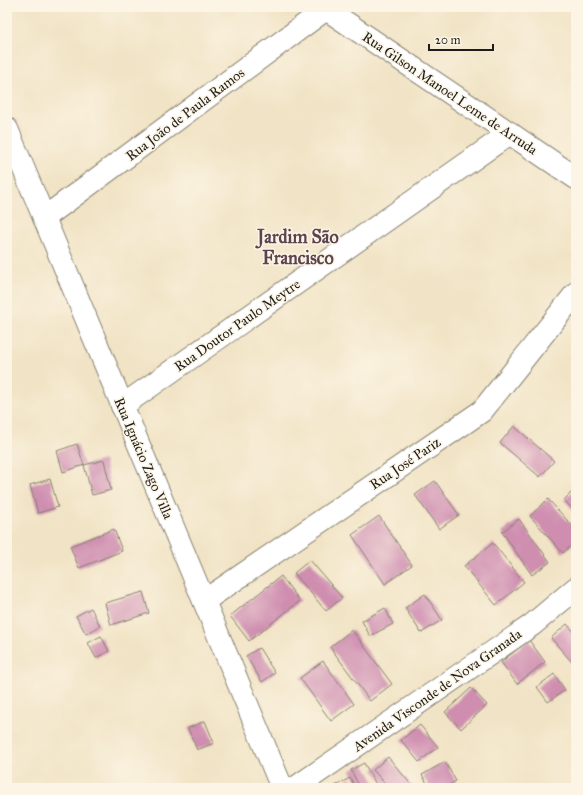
<svg xmlns="http://www.w3.org/2000/svg" width="583" height="795" font-family="'IM FELL Great Primer',serif">
<style>
.building{fill:#cf8eb0}
.lines{fill:none;stroke-linecap:round;stroke-linejoin:round}
.minor-casing{stroke:#868070;stroke-width:24}
.major-casing{stroke:#868070;stroke-width:24}
.minor{stroke:#fff;stroke-width:22}
.major{stroke:#fff;stroke-width:22}
.labels{text-anchor:middle;stroke-width:3;stroke-linejoin:round;paint-order:stroke}
.street-label{font-size:14px;fill:#1c1c1c;stroke:#fcf5e5}
.district-label{font-size:18px;font-weight:bold;fill:#5b4450;stroke:#fcf5e5}
</style>
<rect width="100%" height="100%" fill="#fcf5e5"/>
<filter id="ink" filterUnits="userSpaceOnUse"><feTurbulence type="fractalNoise" baseFrequency=".025" numOctaves="2"/><feDisplacementMap in="SourceGraphic" scale="8" xChannelSelector="R" yChannelSelector="G"/><feConvolveMatrix kernelMatrix="1 2 1 2 8 2 1 2 1" color-interpolation-filters="sRGB"/></filter>
<filter id="wash" filterUnits="userSpaceOnUse"><feTurbulence type="fractalNoise" baseFrequency=".012" numOctaves="4" result="noise"/><feDisplacementMap in="SourceGraphic" scale="16" xChannelSelector="R" yChannelSelector="G"/><feGaussianBlur stdDeviation="0.9" result="paint"/><feColorMatrix in="noise" values="0 0 0 0 0 0 0 0 0 0 0 0 0 0 0 0 0 1.4 0 .05"/><feComposite in="paint" operator="in"/></filter>
<g filter="url(#wash)">
<rect width="100%" height="100%" fill="#f1e3c5"/>
<g id="blocks">
<g class="building">
<path d="M 514,426 L 554,461 L 540,477 L 500,443 Z"/>
<path d="M 77,444 L 84,465 L 104,460 L 111,490 L 92,495 L 84,465 L 63,472 L 57,451 Z"/>
<path d="M 50,479 L 58,507 L 38,513 L 30,485 Z"/>
<path d="M 435,481 L 459,515 L 439,529 L 415,495 Z"/>
<path d="M 576,488 L 576,513 L 564,500 Z"/>
<path d="M 548,499 L 576,530 L 576,541 L 563,553 L 530,516 Z"/>
<path d="M 379,516 L 412,565 L 385,584 L 352,535 Z"/>
<path d="M 519,519 L 550,562 L 532,575 L 502,532 Z"/>
<path d="M 114,529 L 122,551 L 79,568 L 70,546 Z"/>
<path d="M 493,543 L 524,582 L 496,605 L 464,566 Z"/>
<path d="M 310,560 L 342,598 L 326,611 L 294,573 Z"/>
<path d="M 281,576 L 300,601 L 249,641 L 230,616 Z"/>
<path d="M 143,592 L 149,613 L 111,625 L 105,603 Z"/>
<path d="M 425,594 L 442,620 L 421,633 L 405,608 Z"/>
<path d="M 91,608 L 100,626 L 86,634 L 76,616 Z"/>
<path d="M 385,608 L 393,624 L 370,636 L 362,621 Z"/>
<path d="M 567,624 L 576,634 L 576,667 L 551,638 Z"/>
<path d="M 352,630 L 392,684 L 370,701 L 330,647 Z"/>
<path d="M 101,636 L 109,651 L 96,658 L 88,643 Z"/>
<path d="M 529,640 L 545,662 L 517,684 L 501,662 Z"/>
<path d="M 259,648 L 275,673 L 262,682 L 246,656 Z"/>
<path d="M 323,661 L 354,704 L 331,721 L 300,678 Z"/>
<path d="M 554,674 L 565,690 L 548,702 L 537,687 Z"/>
<path d="M 471,688 L 487,705 L 461,729 L 445,712 Z"/>
<path d="M 205,721 L 214,743 L 197,750 L 188,728 Z"/>
<path d="M 420,725 L 438,747 L 419,762 L 401,740 Z"/>
<path d="M 388,757 L 414,788 L 389,788 L 373,770 Z"/>
<path d="M 445,762 L 456,781 L 444,788 L 430,788 L 422,775 Z"/>
<path d="M 364,763 L 378,788 L 360,788 L 351,770 Z"/>
<path d="M 350,778 L 356,788 L 331,788 Z"/>
</g>
</g>
</g>
<g filter="url(#ink)">
<use href="#blocks" fill-opacity="0" stroke="#868070" stroke-width="1"/>
<g class="lines">
<defs>
<g id="minor">
<path d="M 323,7 L 576,178"/>
<path d="M 7,129 L 282,788"/>
<path d="M 44,218 L 326,9"/>
<path d="M 122,406 L 510,133"/>
<path d="M 204,601 L 482,411 L 576,293"/>
</g>
<path id="major" d="M 295,788 L 532,625 L 576,588"/>
</defs>
<use href="#minor" class="minor-casing"/>
<use href="#major" class="major-casing"/>
<use href="#minor" class="minor"/>
<use href="#major" class="major"/>
</g>
</g>
<g class="labels">
<g class="street-label">
<text transform="translate(450 93) rotate(34)" y="5">Rua Gilson Manoel Leme de Arruda</text>
<text transform="translate(185 114) rotate(-37)" y="5">Rua João de Paula Ramos</text>
<text transform="translate(237 325) rotate(-35)" y="5">Rua Doutor Paulo Meytre</text>
<text transform="translate(144 458) rotate(67)" y="5">Rua Ignácio Zago Villa</text>
<text transform="translate(405 463) rotate(-34)" y="5">Rua José Pariz</text>
<text transform="translate(437 690) rotate(-35)" y="5">Avenida Visconde de Nova Granada</text>
</g>
<g class="district-label">
<text x="298" y="243">Jardim São<tspan x="298" dy="21">Francisco</tspan></text>
</g>
</g>
<rect width="583" height="795" fill="none" stroke="#fcf5e5" stroke-width="24"/>
<path d="M429 44v6h64v-6" fill="none" stroke="#1c1c1c" stroke-width="2"/>
<text x="435" y="44" font-size="12" fill="#1c1c1c" stroke="#fcf5e5" stroke-width="3" paint-order="stroke">20 m</text>
</svg>
